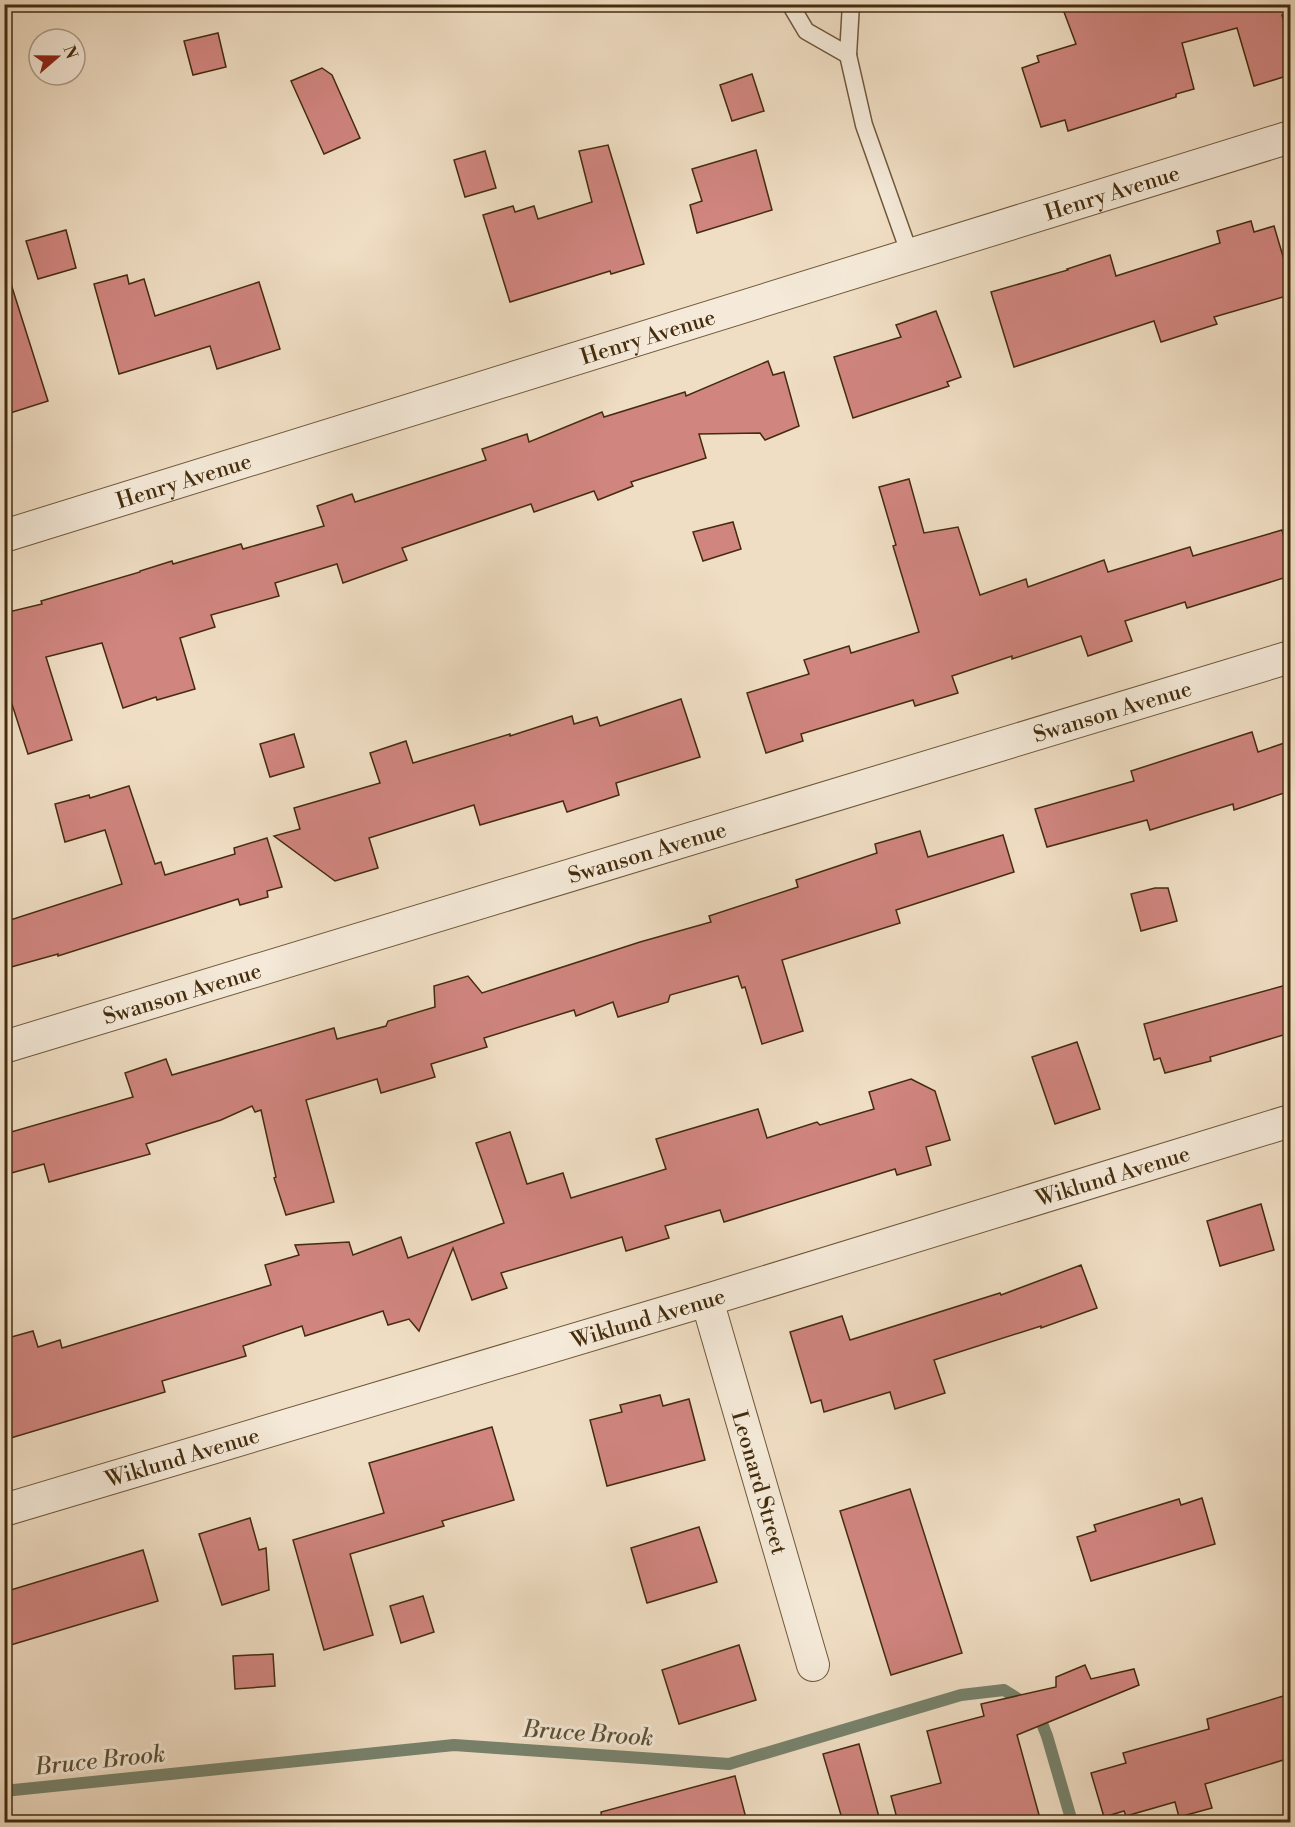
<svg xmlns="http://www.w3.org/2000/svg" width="1295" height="1827" font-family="'Libre Bodoni',serif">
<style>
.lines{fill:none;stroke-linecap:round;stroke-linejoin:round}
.stream{stroke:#78836d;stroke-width:12}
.building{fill:#d0857f;stroke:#442c0c;stroke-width:1.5}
.service-casing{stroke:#6f583a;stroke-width:19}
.minor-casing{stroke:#6f583a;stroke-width:34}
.service{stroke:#f5ead9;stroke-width:16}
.minor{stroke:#f5ead9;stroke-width:32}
.labels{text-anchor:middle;stroke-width:6;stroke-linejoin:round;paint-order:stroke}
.street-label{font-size:22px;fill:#442c0c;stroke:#f5ead9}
.water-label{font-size:24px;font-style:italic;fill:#5a5034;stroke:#f5ead9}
</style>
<rect width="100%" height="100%" fill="#f0dec4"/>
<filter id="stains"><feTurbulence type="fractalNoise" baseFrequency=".00333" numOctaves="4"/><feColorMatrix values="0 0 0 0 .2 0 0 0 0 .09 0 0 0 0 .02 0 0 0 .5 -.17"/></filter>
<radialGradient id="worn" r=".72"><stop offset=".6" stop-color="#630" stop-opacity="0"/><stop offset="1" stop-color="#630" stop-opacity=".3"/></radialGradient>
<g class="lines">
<path class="stream" d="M 4,1791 L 454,1745 L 729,1764 L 961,1695 L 1004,1690 L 1037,1711 L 1047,1736 L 1072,1822"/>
</g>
<g class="building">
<path d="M 1061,4 L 1286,4 L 1287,14 L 1282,15 L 1290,43 L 1290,75 L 1254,86 L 1237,28 L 1182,43 L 1194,89 L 1176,94 L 1176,97 L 1068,131 L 1065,120 L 1041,127 L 1022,68 L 1039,62 L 1037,56 L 1076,44 Z"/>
<path d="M 218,33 L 226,67 L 193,75 L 184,41 Z"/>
<path d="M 322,68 L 332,75 L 360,138 L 324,154 L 291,81 Z"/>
<path d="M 752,74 L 764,111 L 732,121 L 720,85 Z"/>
<path d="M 608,145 L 644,264 L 611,274 L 610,271 L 510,302 L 483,215 L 513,206 L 515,212 L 534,206 L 538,219 L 592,202 L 579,151 Z"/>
<path d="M 756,150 L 772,210 L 697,233 L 690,205 L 702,201 L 692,169 Z"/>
<path d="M 485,151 L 496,188 L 465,197 L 454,160 Z"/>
<path d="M 1251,221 L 1254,232 L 1274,226 L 1290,280 L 1290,295 L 1214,317 L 1217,324 L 1161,342 L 1154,321 L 1014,367 L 991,292 L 1068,270 L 1067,269 L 1110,255 L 1116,276 L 1220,243 L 1217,231 Z"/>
<path d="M 66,230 L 76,268 L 38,279 L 26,241 Z"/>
<path d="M 127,275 L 129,284 L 144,279 L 155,316 L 259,282 L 280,349 L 217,369 L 210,346 L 119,374 L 94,284 Z"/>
<path d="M 11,284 L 48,401 L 4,415 L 4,285 Z"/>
<path d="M 936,311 L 961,377 L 947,382 L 949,386 L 853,418 L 834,357 L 901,337 L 896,325 Z"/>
<path d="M 768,361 L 773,375 L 784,372 L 799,426 L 765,440 L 760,433 L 699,434 L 706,458 L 631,482 L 633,486 L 598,500 L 594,491 L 534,512 L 531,504 L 402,548 L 407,560 L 343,583 L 337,564 L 275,583 L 279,596 L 211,615 L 215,627 L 180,638 L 195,689 L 157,700 L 156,697 L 123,708 L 102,643 L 46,657 L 72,740 L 28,754 L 10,698 L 4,699 L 4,613 L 42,604 L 41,601 L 140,572 L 140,571 L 172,561 L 173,564 L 241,544 L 243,549 L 324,526 L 317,506 L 352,494 L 355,502 L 486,460 L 482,449 L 527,434 L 529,442 L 602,412 L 604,417 L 685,392 L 686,396 Z"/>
<path d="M 909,479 L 924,533 L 958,527 L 980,595 L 1026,579 L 1028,587 L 1104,560 L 1108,572 L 1190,547 L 1193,556 L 1282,530 L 1290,558 L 1290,576 L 1187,608 L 1185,602 L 1125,621 L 1132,641 L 1088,656 L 1081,636 L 1012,659 L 1012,656 L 952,676 L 958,693 L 915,706 L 913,700 L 801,734 L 803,741 L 766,753 L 747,693 L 809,674 L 804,660 L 849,646 L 851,653 L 919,632 L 893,546 L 896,545 L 879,487 Z"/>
<path d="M 733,522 L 741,549 L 703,561 L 693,532 Z"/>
<path d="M 681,699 L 700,757 L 616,783 L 619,795 L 567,812 L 563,801 L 480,825 L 474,805 L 369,838 L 378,868 L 335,881 L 274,836 L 300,829 L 294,808 L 380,783 L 370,753 L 406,741 L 413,763 L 510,734 L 510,736 L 572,716 L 574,724 L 597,717 L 600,726 Z"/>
<path d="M 1252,732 L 1258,752 L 1290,741 L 1290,791 L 1234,810 L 1233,804 L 1150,830 L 1147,820 L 1047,847 L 1035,809 L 1134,781 L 1131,771 Z"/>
<path d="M 294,734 L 304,767 L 270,777 L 260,744 Z"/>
<path d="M 129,786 L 155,864 L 161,862 L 165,875 L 235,854 L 234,848 L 267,838 L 282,887 L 267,891 L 268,897 L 240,905 L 238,899 L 58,956 L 58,954 L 4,969 L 4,922 L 122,884 L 105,830 L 65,842 L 55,804 L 89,795 L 90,798 Z"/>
<path d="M 920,831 L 928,857 L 1003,835 L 1014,872 L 896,910 L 900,923 L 782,960 L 803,1031 L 762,1044 L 745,987 L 742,988 L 738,976 L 670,995 L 668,1002 L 618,1017 L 613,1002 L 576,1016 L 574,1010 L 484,1038 L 487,1047 L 431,1064 L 435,1077 L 381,1093 L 377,1079 L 306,1100 L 334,1202 L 286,1215 L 274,1178 L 276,1177 L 261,1110 L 255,1112 L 252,1106 L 221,1120 L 146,1144 L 150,1154 L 49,1182 L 44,1164 L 4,1175 L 4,1134 L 133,1097 L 125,1073 L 166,1059 L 172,1075 L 334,1028 L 337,1039 L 386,1026 L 388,1021 L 435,1007 L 434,986 L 468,976 L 482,993 L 640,942 L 711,922 L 709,916 L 798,887 L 796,880 L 877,853 L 875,844 Z"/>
<path d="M 1155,888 L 1168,888 L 1177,921 L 1141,931 L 1131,894 Z"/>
<path d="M 1290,984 L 1290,1033 L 1210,1057 L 1211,1061 L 1165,1073 L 1160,1058 L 1154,1060 L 1144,1024 Z"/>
<path d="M 1077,1042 L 1100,1109 L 1055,1124 L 1032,1057 Z"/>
<path d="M 911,1079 L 935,1091 L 950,1140 L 926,1147 L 931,1165 L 897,1175 L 895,1169 L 724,1222 L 720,1210 L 665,1226 L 669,1238 L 626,1251 L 622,1237 L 501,1273 L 507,1288 L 472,1300 L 453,1248 L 419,1331 L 409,1319 L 388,1325 L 383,1311 L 305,1336 L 302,1326 L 243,1346 L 246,1356 L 162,1381 L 165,1392 L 4,1440 L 4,1339 L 33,1331 L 38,1347 L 60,1340 L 62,1348 L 271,1285 L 265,1265 L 299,1255 L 295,1245 L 349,1242 L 353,1255 L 401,1237 L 408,1258 L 504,1223 L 476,1143 L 510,1132 L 527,1184 L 563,1173 L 571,1198 L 666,1169 L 656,1139 L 758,1109 L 767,1138 L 817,1122 L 820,1125 L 874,1109 L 869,1092 Z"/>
<path d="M 1261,1204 L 1274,1250 L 1220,1266 L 1207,1221 Z"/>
<path d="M 1081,1265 L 1097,1308 L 1041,1328 L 1041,1326 L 934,1360 L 945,1393 L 895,1409 L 890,1392 L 824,1412 L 821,1400 L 811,1403 L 790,1332 L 842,1316 L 850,1340 L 1000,1293 L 1001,1295 Z"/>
<path d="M 660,1395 L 663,1406 L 689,1399 L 705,1460 L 607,1486 L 590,1420 L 622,1412 L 620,1405 Z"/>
<path d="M 492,1427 L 514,1500 L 442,1521 L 444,1526 L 350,1554 L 373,1635 L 324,1650 L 293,1540 L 384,1513 L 369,1463 Z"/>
<path d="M 910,1489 L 962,1653 L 891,1675 L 840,1511 Z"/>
<path d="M 1202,1498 L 1215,1544 L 1091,1581 L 1077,1537 L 1096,1531 L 1094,1525 L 1179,1499 L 1181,1505 Z"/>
<path d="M 250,1518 L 259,1550 L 266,1548 L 269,1590 L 222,1605 L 199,1534 Z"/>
<path d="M 699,1527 L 717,1582 L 647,1603 L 631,1548 Z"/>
<path d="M 143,1550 L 158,1601 L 4,1647 L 4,1592 Z"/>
<path d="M 423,1596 L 434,1632 L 401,1643 L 390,1606 Z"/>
<path d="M 739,1645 L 756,1700 L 679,1724 L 662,1670 Z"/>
<path d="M 273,1654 L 275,1686 L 235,1689 L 233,1656 Z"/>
<path d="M 1085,1665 L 1091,1679 L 1134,1669 L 1139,1685 L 1017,1735 L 1041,1822 L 898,1822 L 891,1796 L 941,1783 L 927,1731 L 984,1716 L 981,1704 L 1056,1687 L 1056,1677 Z"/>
<path d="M 1290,1694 L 1290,1758 L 1205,1784 L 1212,1808 L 1179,1817 L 1175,1802 L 1126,1816 L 1124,1811 L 1104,1817 L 1091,1773 L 1126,1763 L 1123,1753 L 1209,1729 L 1207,1719 Z"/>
<path d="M 859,1744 L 879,1817 L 856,1822 L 843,1822 L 823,1754 Z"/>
<path d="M 735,1776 L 747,1822 L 602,1822 L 601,1812 Z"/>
</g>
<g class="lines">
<defs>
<g id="service">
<path d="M 790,4 L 806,31 L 848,55"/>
<path d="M 851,4 L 848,55 L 864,125 L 910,255"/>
</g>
<g id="minor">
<path id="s1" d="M 4,536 L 1290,137"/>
<path id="s2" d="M 4,1047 L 1290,657"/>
<path id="s3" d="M 707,1300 L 813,1665"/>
<path id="s4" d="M 4,1510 L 707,1300 L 1290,1121"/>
</g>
</defs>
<use href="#service" class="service-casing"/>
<use href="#minor" class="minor-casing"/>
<use href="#service" class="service"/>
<use href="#minor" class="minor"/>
</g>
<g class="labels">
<g class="street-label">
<text dy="8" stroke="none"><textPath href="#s1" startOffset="1160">Henry Avenue</textPath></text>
<text dy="8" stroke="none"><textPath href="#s1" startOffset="674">Henry Avenue</textPath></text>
<text dy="8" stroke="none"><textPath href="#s1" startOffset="188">Henry Avenue</textPath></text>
<text dy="8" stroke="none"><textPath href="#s2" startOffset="1158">Swanson Avenue</textPath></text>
<text dy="8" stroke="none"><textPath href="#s2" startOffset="672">Swanson Avenue</textPath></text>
<text dy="8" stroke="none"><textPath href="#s2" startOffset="186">Swanson Avenue</textPath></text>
<text dy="8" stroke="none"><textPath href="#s4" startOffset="1158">Wiklund Avenue</textPath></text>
<text dy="8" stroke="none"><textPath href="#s4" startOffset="672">Wiklund Avenue</textPath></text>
<text dy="8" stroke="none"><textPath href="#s4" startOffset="186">Wiklund Avenue</textPath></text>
<text dy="8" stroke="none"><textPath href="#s3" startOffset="190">Leonard Street</textPath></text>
</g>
<g class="water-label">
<text transform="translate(588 1733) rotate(4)" y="8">Bruce Brook</text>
<text transform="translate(100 1760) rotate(-6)" y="8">Bruce Brook</text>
</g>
</g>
<rect width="1295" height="1827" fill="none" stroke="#f0dec4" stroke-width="24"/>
<rect x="6" y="6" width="1283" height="1815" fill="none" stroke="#442c0c" stroke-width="3"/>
<rect x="12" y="12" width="1271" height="1803" fill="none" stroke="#442c0c" stroke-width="1.5"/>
<g transform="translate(57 57) rotate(70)"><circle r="28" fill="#f5ead9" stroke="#ae9e87" stroke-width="1.5"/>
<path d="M0-4.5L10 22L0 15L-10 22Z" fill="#8f2418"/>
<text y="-9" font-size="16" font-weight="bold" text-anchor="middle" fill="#442c0c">N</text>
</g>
<rect width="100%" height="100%" filter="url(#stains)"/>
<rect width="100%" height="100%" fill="url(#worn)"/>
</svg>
